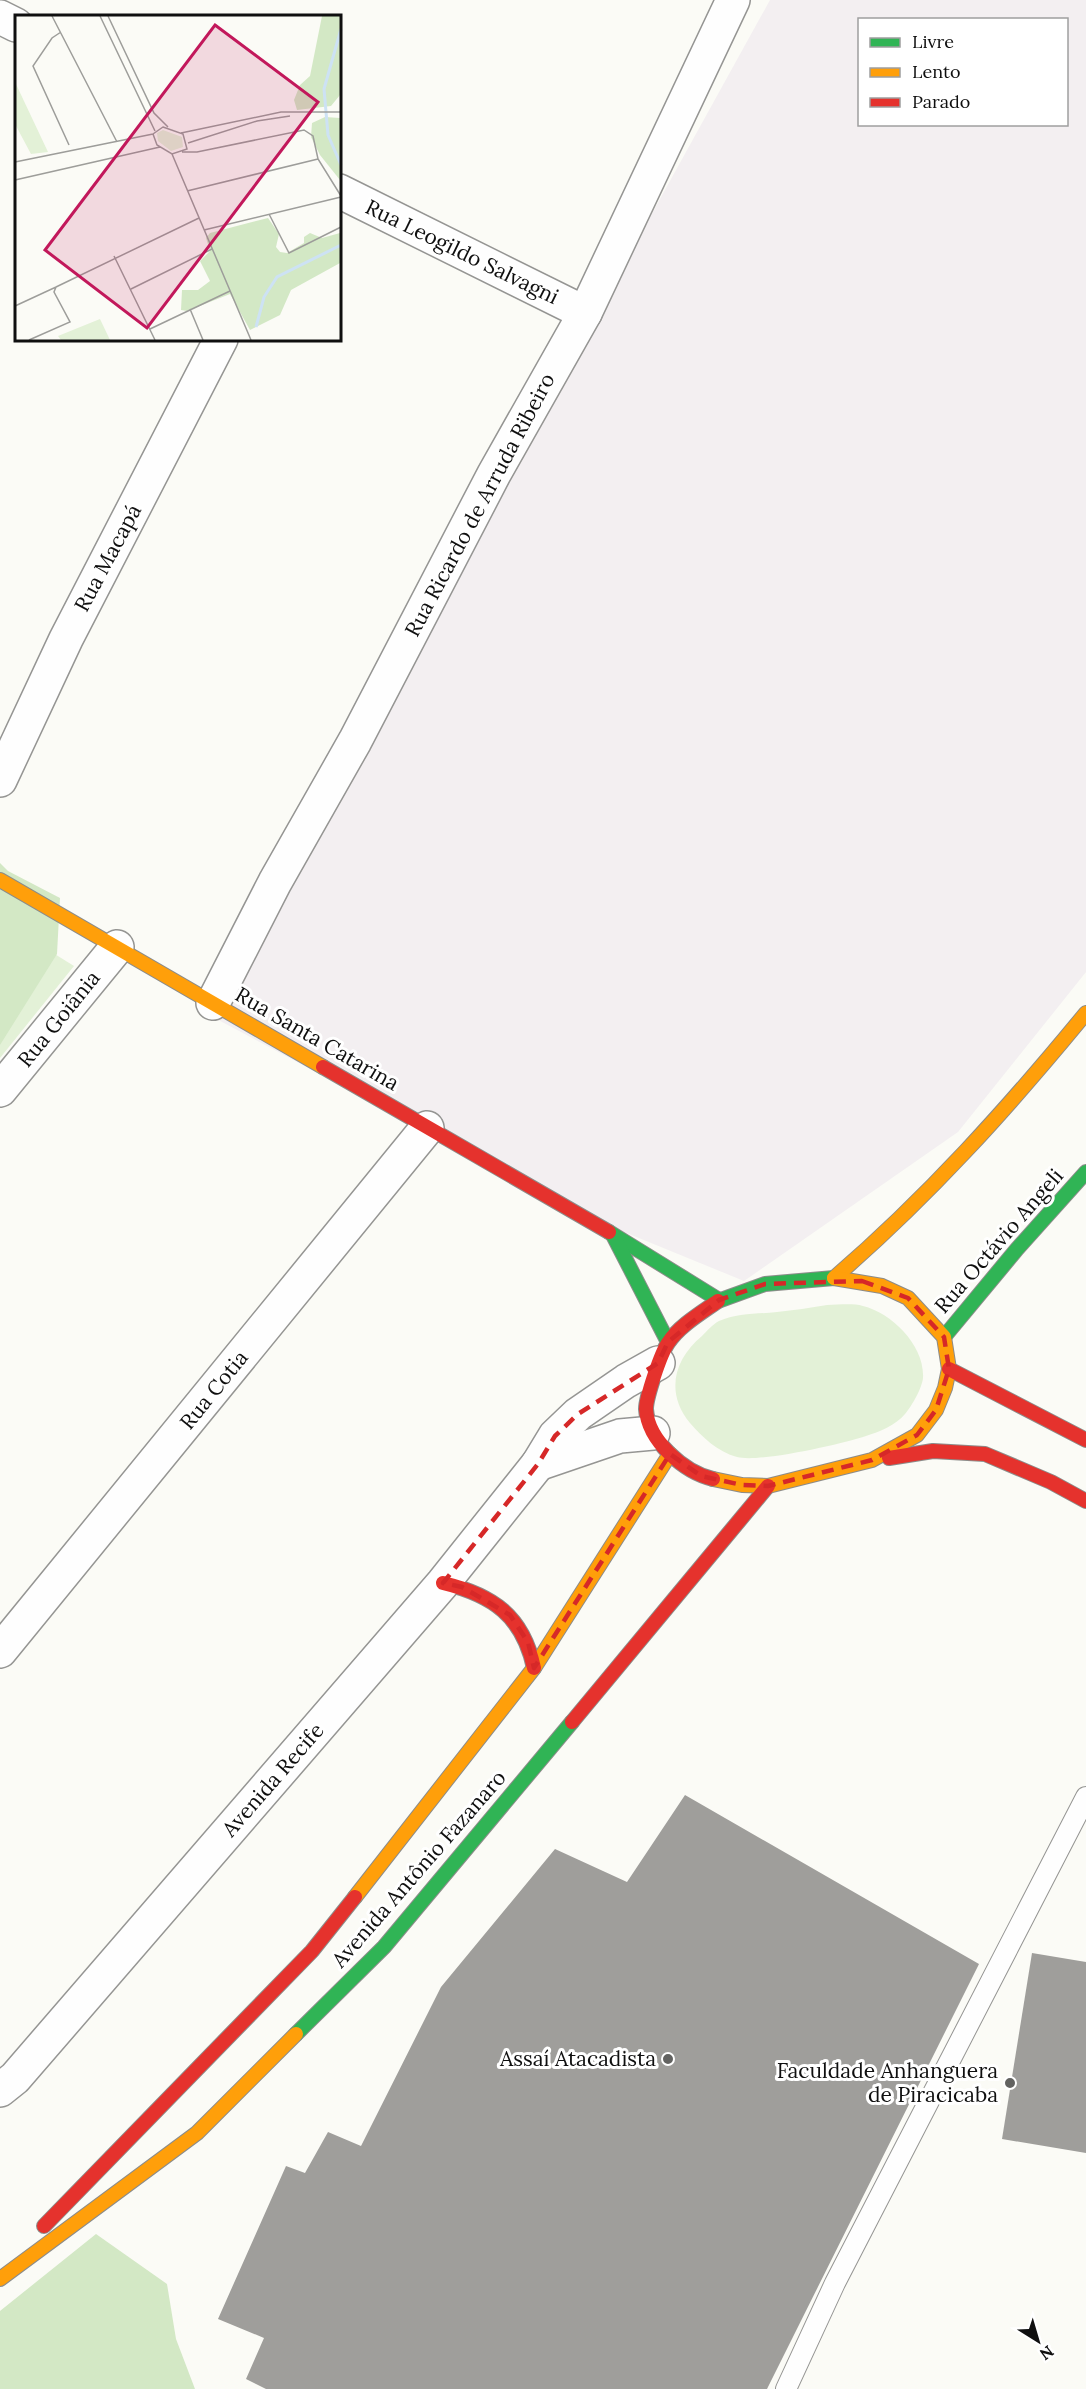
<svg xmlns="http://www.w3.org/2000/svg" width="1086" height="2389" font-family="Lora,serif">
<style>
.industrial{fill:#f3eff1;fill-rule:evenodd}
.green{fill:#e3f1d7}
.forest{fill:#d3e8c5}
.building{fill:#9f9e9b}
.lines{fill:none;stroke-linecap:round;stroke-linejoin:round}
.lane-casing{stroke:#959593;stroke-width:22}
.street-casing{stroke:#959593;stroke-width:36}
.fast-casing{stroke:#8c8c8a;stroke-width:16}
.slow-casing{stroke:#8c8c8a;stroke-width:16}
.jam-casing{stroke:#8c8c8a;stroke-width:16}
.lane{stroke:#fefefe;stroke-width:20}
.street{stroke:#fefefe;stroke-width:33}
.fast{stroke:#30b455;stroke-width:14}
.slow{stroke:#ff9f0a;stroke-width:14}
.jam{stroke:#e5322d;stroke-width:14}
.marked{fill:none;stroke:#d62828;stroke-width:4.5;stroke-dasharray:12 8;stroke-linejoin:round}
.poi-dot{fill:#626260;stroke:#fff;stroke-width:2}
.labels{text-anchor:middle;stroke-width:6;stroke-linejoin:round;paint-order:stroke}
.street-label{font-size:21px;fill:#0f0f0f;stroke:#fff}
.poi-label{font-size:21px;fill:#0f0f0f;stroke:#fff;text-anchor:end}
.inset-river{fill:none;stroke:#cde2f4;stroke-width:3}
.inset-road{fill:none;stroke:#9d9d9a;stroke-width:1.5}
.view{fill:#c2185b;fill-opacity:0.15;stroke:#c2185b;stroke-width:3}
.inset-edge{fill:none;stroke:#0f0f0f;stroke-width:3}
</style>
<rect width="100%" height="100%" fill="#fbfbf6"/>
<path class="industrial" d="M 770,0 L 1086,0 L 1086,972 L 958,1132 L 744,1281 L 590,1218 L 209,1015 ZM 860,20 L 1066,20 L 1066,124 L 860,124 Z"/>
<g class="green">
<path d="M 0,920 L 74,966 L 0,1058 Z"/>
<path d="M 827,1305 C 838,1305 852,1303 863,1306 C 892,1313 925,1346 923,1378 C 922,1388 912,1406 905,1414 C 896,1425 879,1432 866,1436 C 842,1444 759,1463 737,1457 C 718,1452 702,1437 690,1423 C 665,1393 674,1359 702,1336 C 707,1331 713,1324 719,1321 C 737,1313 758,1314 777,1312 C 794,1310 810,1308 827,1305 Z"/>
</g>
<g class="forest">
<path d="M 0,863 L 8,871 L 60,898 L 57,954 L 0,1045 Z"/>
<path d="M 96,2234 L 167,2284 L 176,2339 L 195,2389 L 0,2389 L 0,2311 Z"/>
</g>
<g class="building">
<path d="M 685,1795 L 979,1964 L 767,2389 L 266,2389 L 246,2379 L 264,2338 L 218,2319 L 286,2166 L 305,2173 L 328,2132 L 361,2146 L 441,1987 L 555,1849 L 627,1882 Z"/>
<path d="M 1032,1953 L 1086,1962 L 1086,2153 L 1002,2139 Z"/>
</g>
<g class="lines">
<defs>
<path id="lane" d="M 786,2389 L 835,2283 L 1086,1797"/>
<g id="street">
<path d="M 0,17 L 16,25"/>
<path d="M 339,191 L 585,313"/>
<path d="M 0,780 L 66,639 L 221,339"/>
<path d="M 213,1003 L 275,882 L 355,741 L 494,474 L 585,313 L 733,0"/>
<path d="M 0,1090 L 117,947"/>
<path d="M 538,1464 L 620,1436 L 653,1433"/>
<path d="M 0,1651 L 427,1128"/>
<path d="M 0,2090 L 15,2078 L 443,1583 L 538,1464 L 555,1436 L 578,1414 L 626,1381 L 658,1363"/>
</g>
<g id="fast">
<path d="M 609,1232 L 719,1300"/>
<path d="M 613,1235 L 668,1342"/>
<path d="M 718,1301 L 765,1284 L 834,1278"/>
<path d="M 944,1337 L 1017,1249 L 1086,1172"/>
<path d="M 296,2034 L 384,1947 L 572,1722"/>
</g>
<g id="slow">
<path d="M 0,880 L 323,1067"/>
<path d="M 834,1278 C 927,1198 1008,1108 1086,1013"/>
<path d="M 713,1479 L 742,1485 L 768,1486 L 872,1460 L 917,1435 L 936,1410 L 945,1388 L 949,1369 L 944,1337 L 908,1298 L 882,1286 L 834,1278"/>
<path d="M 355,1897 L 534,1668 L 670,1454"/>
<path d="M 0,2279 L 197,2133 L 296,2034"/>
</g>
<g id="jam">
<path d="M 323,1067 L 609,1232"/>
<path d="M 949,1369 L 1086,1440"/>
<path d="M 889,1458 L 933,1451 L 985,1454 L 1051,1482 L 1086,1501"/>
<path d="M 713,1479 C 684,1472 648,1441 646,1409 C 646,1397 661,1353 668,1343 C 679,1326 701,1313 718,1301"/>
<path d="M 443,1583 C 493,1595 523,1616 534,1668"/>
<path d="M 572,1722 L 768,1486"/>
<path d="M 44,2226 L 312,1951 L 355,1897"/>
</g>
</defs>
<use href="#lane" class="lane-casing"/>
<use href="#street" class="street-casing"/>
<use href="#fast" class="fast-casing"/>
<use href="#slow" class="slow-casing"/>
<use href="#jam" class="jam-casing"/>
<use href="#lane" class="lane"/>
<use href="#street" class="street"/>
<use href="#fast" class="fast"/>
<use href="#slow" class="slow"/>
<use href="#jam" class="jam"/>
</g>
<path class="marked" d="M 862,1281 L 908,1298 L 944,1337 L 949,1369 L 936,1410 L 917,1435 L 872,1460 L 768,1486 L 742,1485 L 701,1476 L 670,1454 L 534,1668 L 528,1642 L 510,1615 L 462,1587 L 443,1583 L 538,1464 L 555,1436 L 578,1414 L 658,1363 L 668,1342 L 719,1300 L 765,1284 Z"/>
<g class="poi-dot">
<circle cx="668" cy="2059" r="6"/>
<circle cx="1010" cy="2083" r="6"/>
</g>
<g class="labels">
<g class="street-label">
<text transform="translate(462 252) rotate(26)" y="7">Rua Leogildo Salvagni</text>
<text transform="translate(480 505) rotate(-62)" y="7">Rua Ricardo de Arruda Ribeiro</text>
<text transform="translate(108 558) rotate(-62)" y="7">Rua Macapá</text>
<text transform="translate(59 1019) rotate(-51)" y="7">Rua Goiânia</text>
<text transform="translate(317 1039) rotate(30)" y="7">Rua Santa Catarina</text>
<text transform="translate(999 1241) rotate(-49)" y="7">Rua Octávio Angeli</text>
<text transform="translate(214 1390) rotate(-51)" y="7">Rua Cotia</text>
<text transform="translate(273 1780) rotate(-49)" y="7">Avenida Recife</text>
<text transform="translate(419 1869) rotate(-49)" y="7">Avenida Antônio Fazanaro</text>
</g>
<g class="poi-label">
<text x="656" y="2066">Assaí Atacadista</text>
<text x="998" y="2078">Faculdade Anhanguera<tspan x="998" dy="24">de Piracicaba</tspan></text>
</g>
</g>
<g transform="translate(15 15)">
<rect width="326" height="326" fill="#fbfbf6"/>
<path d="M 0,67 L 33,137 L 16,139 L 0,109 ZM 148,115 L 167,122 L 168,132 L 156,136 L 143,126 L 142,118 ZM 85,304 L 95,325 L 46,325 L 43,321 Z" fill="#e3f1d7"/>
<path d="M 307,1 L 325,1 L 325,80 L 316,91 L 282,95 L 279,85 L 285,70 L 295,61 ZM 310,102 L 325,103 L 325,165 L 305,140 L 296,122 L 297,108 ZM 253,203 L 264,219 L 261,232 L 265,237 L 272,238 L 289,228 L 289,222 L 295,218 L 307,223 L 325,218 L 325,248 L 276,275 L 265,300 L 235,315 L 215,279 L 172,296 L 166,295 L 167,275 L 183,275 L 195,266 L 185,246 L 195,236 L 191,223 L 195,218 Z" fill="#d3e8c5"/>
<path class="inset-river" d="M 326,14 L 309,74 L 313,120 L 326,150M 241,312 L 249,282 L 262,262 L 326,230"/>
<path class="inset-road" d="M 37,1 L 102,127M 85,1 L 140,116M 93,1 L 139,98 L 153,112M 46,17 L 37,23 L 18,51 L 54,130M 148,112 L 168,119 L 172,134 L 157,139 L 142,130 L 138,119 ZM 166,118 L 266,97 L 326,97M 173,128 L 242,106 L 275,101M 167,137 L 182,137 L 289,115 L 298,121 L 303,144 L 326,181M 157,139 L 236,325M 0,147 L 138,119M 0,165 L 145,132M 172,176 L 303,144M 254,199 L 274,238 L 326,212M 189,215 L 326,182M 99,241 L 140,325M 41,272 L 184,203M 116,274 L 197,234M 0,291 L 41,272 L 39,277 L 55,307 L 14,325M 175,294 L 188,325M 135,314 L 215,276"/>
<path class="view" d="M 200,10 L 303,87 L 132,313 L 30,235 Z"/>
<rect width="326" height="326" class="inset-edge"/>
</g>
<rect x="858" y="18" width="210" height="108" fill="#ffffff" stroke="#9f9f9f" stroke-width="1.5"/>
<rect x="870" y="38" width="30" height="9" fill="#30b455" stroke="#9f9f9f" stroke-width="1.5"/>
<text x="912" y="48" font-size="18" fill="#0f0f0f">Livre</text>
<rect x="870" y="68" width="30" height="9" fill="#ff9f0a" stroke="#9f9f9f" stroke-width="1.5"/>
<text x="912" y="78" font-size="18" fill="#0f0f0f">Lento</text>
<rect x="870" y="98" width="30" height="9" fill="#e5322d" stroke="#9f9f9f" stroke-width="1.5"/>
<text x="912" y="108" font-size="18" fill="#0f0f0f">Parado</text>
<g transform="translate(1038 2341) rotate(143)" stroke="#ffffff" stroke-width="4.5" paint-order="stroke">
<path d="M0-4.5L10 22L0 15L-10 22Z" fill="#0f0f0f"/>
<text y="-9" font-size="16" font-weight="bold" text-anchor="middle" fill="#0f0f0f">N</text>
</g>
</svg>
